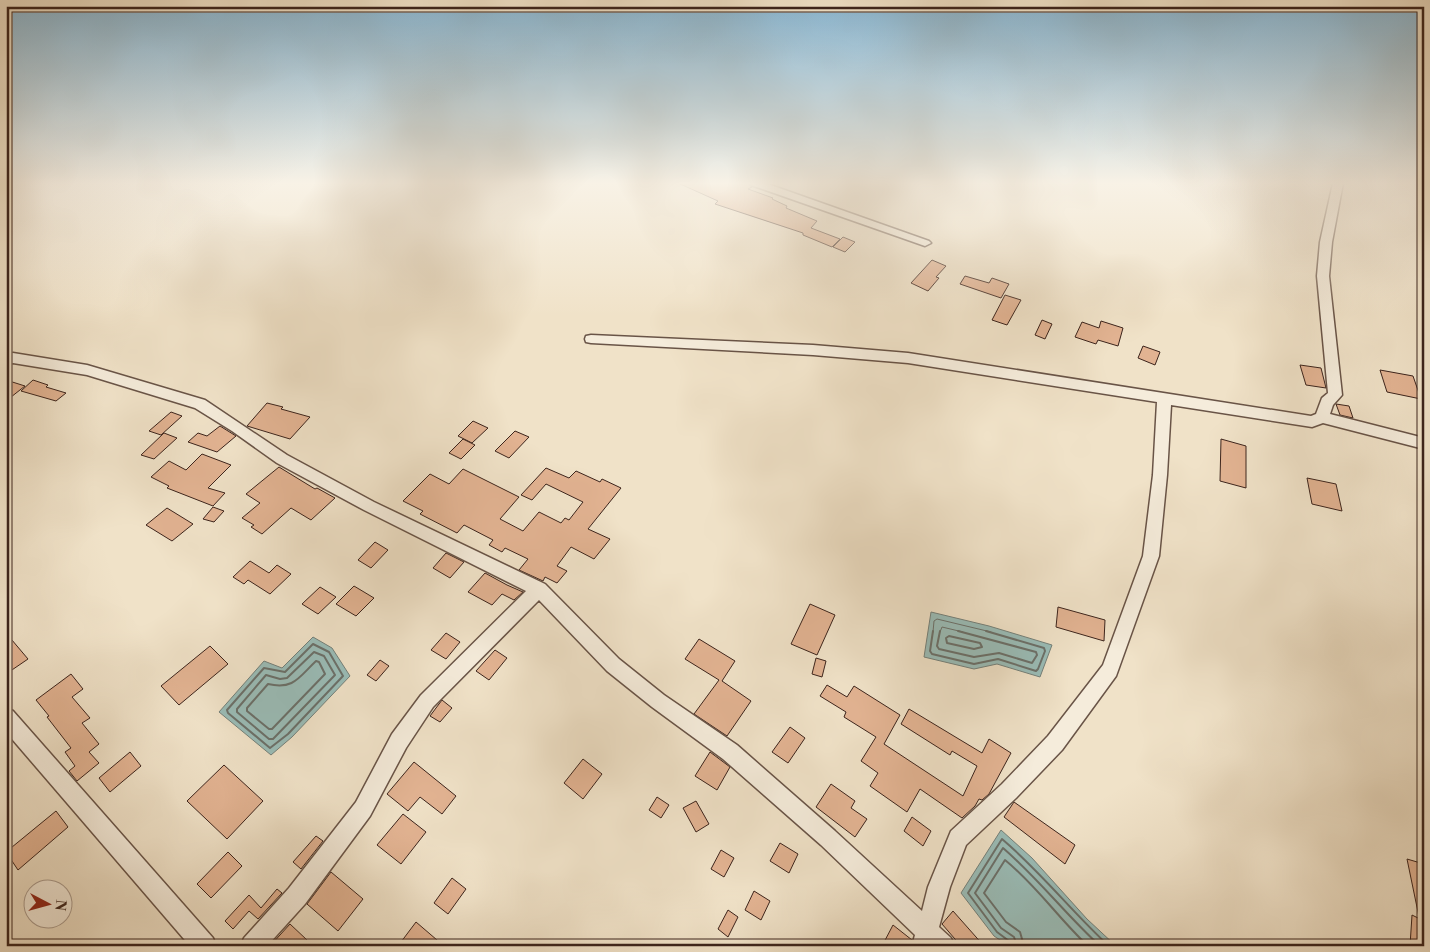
<svg xmlns="http://www.w3.org/2000/svg" width="1430" height="952" font-family="'Libre Bodoni',serif">
<style>
.water{fill:#9abdb8;stroke:#74807a}
.lines{fill:none;stroke-linecap:round;stroke-linejoin:round}
.shore-far1{stroke:#6b706a;stroke-width:1}
.shore{stroke:#6b706a;stroke-width:2}
.building{fill:#e2b392;stroke:#3c241c}
.minor-casing{stroke:#695447;stroke-width:3}
.minor{fill:#f5ecdb;fill-rule:evenodd}
</style>
<rect width="100%" height="100%" fill="#f0e2c8"/>
<filter id="stains"><feTurbulence type="fractalNoise" baseFrequency=".004" numOctaves="4"/><feColorMatrix values="0 0 0 0 .2 0 0 0 0 .09 0 0 0 0 .02 0 0 0 .5 -.17"/></filter>
<radialGradient id="worn" r=".72"><stop offset=".6" stop-color="#630" stop-opacity="0"/><stop offset="1" stop-color="#630" stop-opacity=".3"/></radialGradient>
<g class="water">
<path d="M 931,612 L 989,626 L 1052,645 L 1040,677 L 997,664 L 974,669 L 924,657 Z"/>
<path d="M 313,637 L 332,648 L 350,676 L 292,737 L 271,755 L 219,712 L 264,661 L 282,668 Z"/>
<path d="M 1001,830 L 1032,858 L 1087,919 L 1116,946 L 1009,946 L 994,936 L 961,893 Z"/>
</g>
<g class="lines">
<g class="shore-far1">
<path d="M 933,632 L 934,621 L 937,619 L 991,632"/>
<path d="M 940,632 L 942,627 L 963,632"/>
</g>
<g class="shore">
<path d="M 933,631 L 930,651 L 932,654 L 974,664 L 998,659 L 1036,671 L 1038,669 L 1045,651 L 1044,648 L 986,631"/>
<path d="M 940,631 L 937,646 L 939,649 L 974,657 L 999,653 L 1032,663 L 1037,655 L 1036,652 L 958,631"/>
<path d="M 949,636 L 980,643 L 982,647 L 974,649 L 947,643 L 946,638 Z"/>
<path d="M 313,644 L 329,652 L 343,676 L 288,734 L 270,748 L 228,713 L 227,710 L 264,668 L 285,672 Z"/>
<path d="M 314,652 L 324,656 L 335,675 L 273,739 L 269,739 L 237,712 L 237,709 L 266,675 L 280,679 L 287,678 Z"/>
<path d="M 316,661 L 319,662 L 325,674 L 272,729 L 269,729 L 247,711 L 247,708 L 268,684 C 294,690 299,677 316,661 Z"/>
<path d="M 1011,946 L 1009,941 L 997,932 L 968,893 L 1002,839 C 1041,872 1072,912 1109,946"/>
<path d="M 1017,946 L 1014,937 L 1001,928 L 975,893 L 1003,848 C 1038,878 1066,915 1100,946"/>
<path d="M 1024,946 L 1020,932 L 1006,922 L 984,893 L 1005,860 C 1036,885 1059,919 1088,946"/>
</g>
</g>
<g class="building">
<path d="M 678,183 L 748,183 L 752,187 L 748,189 L 773,198 L 772,199 L 787,206 L 786,208 L 817,221 L 811,228 L 840,239 L 832,247 L 803,235 L 803,233 L 715,204 L 718,201 Z"/>
<path d="M 843,237 L 855,242 L 845,252 L 833,247 Z"/>
<path d="M 932,260 L 946,266 L 936,277 L 939,278 L 928,291 L 911,283 Z"/>
<path d="M 965,276 L 989,283 L 992,278 L 1009,284 L 1001,298 L 960,284 Z"/>
<path d="M 1005,295 L 1021,300 L 1007,325 L 992,320 Z"/>
<path d="M 1042,320 L 1052,324 L 1045,339 L 1035,335 Z"/>
<path d="M 1101,321 L 1123,328 L 1118,346 L 1098,340 L 1096,344 L 1075,337 L 1082,322 L 1099,328 Z"/>
<path d="M 1143,346 L 1160,352 L 1155,365 L 1138,358 Z"/>
<path d="M 1300,365 L 1321,368 L 1326,388 L 1306,385 Z"/>
<path d="M 1380,370 L 1413,376 L 1421,399 L 1387,392 Z"/>
<path d="M 6,380 L 25,386 L 6,401 Z"/>
<path d="M 33,380 L 48,385 L 46,387 L 66,393 L 56,401 L 21,391 Z"/>
<path d="M 267,403 L 283,407 L 281,409 L 310,417 L 290,439 L 247,426 Z"/>
<path d="M 1336,404 L 1349,406 L 1353,418 L 1340,415 Z"/>
<path d="M 171,412 L 182,416 L 161,435 L 149,431 Z"/>
<path d="M 473,421 L 488,428 L 472,443 L 458,436 Z"/>
<path d="M 220,426 L 236,436 L 217,452 L 188,442 L 198,433 L 207,436 Z"/>
<path d="M 515,431 L 529,437 L 509,458 L 495,451 Z"/>
<path d="M 164,433 L 177,438 L 154,459 L 141,455 Z"/>
<path d="M 463,439 L 475,445 L 461,459 L 449,453 Z"/>
<path d="M 1221,439 L 1246,446 L 1246,488 L 1220,481 Z"/>
<path d="M 202,454 L 231,465 L 208,488 L 225,493 L 213,506 L 167,488 L 169,486 L 151,477 L 169,461 L 186,470 Z"/>
<path d="M 279,467 L 315,489 L 317,488 L 335,498 L 311,520 L 291,508 L 262,534 L 251,527 L 254,525 L 242,518 L 260,503 L 246,494 Z"/>
<path d="M 546,468 L 569,478 L 576,471 L 600,482 L 602,479 L 621,488 L 588,529 L 610,539 L 594,559 L 571,547 L 557,566 L 567,571 L 557,583 L 545,577 L 543,581 L 519,570 L 528,559 L 505,548 L 502,552 L 489,545 L 493,540 L 464,525 L 457,533 L 420,514 L 423,511 L 403,501 L 430,474 L 449,484 L 463,469 L 519,497 L 500,519 L 523,531 L 539,512 L 561,523 L 565,518 L 569,520 L 583,502 L 546,484 L 532,500 L 521,495 Z"/>
<path d="M 1307,478 L 1336,484 L 1342,511 L 1312,504 Z"/>
<path d="M 213,507 L 224,511 L 214,522 L 203,519 Z"/>
<path d="M 167,508 L 193,524 L 172,541 L 146,525 Z"/>
<path d="M 375,542 L 388,550 L 371,568 L 358,560 Z"/>
<path d="M 446,553 L 464,562 L 450,578 L 433,568 Z"/>
<path d="M 250,561 L 269,573 L 277,565 L 291,574 L 270,594 L 248,580 L 244,584 L 233,577 Z"/>
<path d="M 485,573 L 507,585 L 523,592 L 514,600 L 502,594 L 492,605 L 468,592 Z"/>
<path d="M 354,586 L 374,598 L 356,616 L 336,604 Z"/>
<path d="M 320,587 L 336,597 L 318,614 L 302,604 Z"/>
<path d="M 810,604 L 835,615 L 817,655 L 791,644 Z"/>
<path d="M 1058,607 L 1105,620 L 1104,641 L 1056,627 Z"/>
<path d="M 6,633 L 28,659 L 6,674 Z"/>
<path d="M 446,633 L 460,642 L 446,659 L 431,650 Z"/>
<path d="M 699,639 L 735,661 L 722,681 L 751,701 L 727,736 L 694,714 L 719,680 L 685,659 Z"/>
<path d="M 210,646 L 228,664 L 179,705 L 161,686 Z"/>
<path d="M 495,650 L 507,658 L 489,680 L 476,671 Z"/>
<path d="M 816,658 L 826,661 L 822,677 L 812,674 Z"/>
<path d="M 380,660 L 389,666 L 376,681 L 367,675 Z"/>
<path d="M 71,674 L 83,689 L 72,697 L 90,718 L 82,723 L 99,744 L 89,752 L 99,763 L 77,781 L 69,771 L 75,766 L 65,752 L 71,748 L 47,717 L 49,716 L 36,700 Z"/>
<path d="M 827,685 L 847,697 L 854,686 L 900,715 L 884,744 L 963,796 L 977,766 L 952,751 L 950,755 L 901,724 L 909,709 L 982,753 L 989,739 L 1011,753 L 989,794 L 982,800 L 979,799 L 975,806 L 962,818 L 920,789 L 907,812 L 870,786 L 878,773 L 861,761 L 876,737 L 844,717 L 846,712 L 820,696 Z"/>
<path d="M 442,700 L 452,708 L 440,722 L 430,716 Z"/>
<path d="M 790,727 L 805,738 L 788,763 L 772,752 Z"/>
<path d="M 130,752 L 141,766 L 110,792 L 99,778 Z"/>
<path d="M 710,752 L 730,767 L 717,790 L 695,776 Z"/>
<path d="M 583,759 L 602,774 L 583,799 L 564,783 Z"/>
<path d="M 414,762 L 456,796 L 442,814 L 420,797 L 408,811 L 387,794 Z"/>
<path d="M 224,765 L 263,801 L 227,839 L 187,801 Z"/>
<path d="M 831,784 L 855,801 L 851,808 L 867,819 L 855,837 L 816,807 Z"/>
<path d="M 657,797 L 669,805 L 661,818 L 649,810 Z"/>
<path d="M 696,801 L 709,824 L 696,832 L 683,808 Z"/>
<path d="M 1014,802 L 1075,845 L 1065,864 L 1004,817 Z"/>
<path d="M 56,811 L 68,827 L 18,870 L 6,852 Z"/>
<path d="M 403,814 L 426,832 L 401,864 L 377,845 Z"/>
<path d="M 912,817 L 931,831 L 923,846 L 904,831 Z"/>
<path d="M 316,836 L 323,841 L 301,869 L 293,862 Z"/>
<path d="M 780,843 L 798,854 L 789,873 L 770,861 Z"/>
<path d="M 721,850 L 734,858 L 724,877 L 711,869 Z"/>
<path d="M 228,852 L 242,866 L 211,898 L 197,884 Z"/>
<path d="M 1407,859 L 1424,864 L 1424,916 L 1419,917 Z"/>
<path d="M 331,872 L 363,899 L 338,931 L 307,904 Z"/>
<path d="M 452,878 L 466,889 L 448,914 L 434,903 Z"/>
<path d="M 277,889 L 282,893 L 258,919 L 249,911 L 233,929 L 225,921 L 249,895 L 261,908 Z"/>
<path d="M 754,891 L 770,901 L 761,920 L 745,910 Z"/>
<path d="M 728,910 L 738,917 L 728,937 L 718,929 Z"/>
<path d="M 953,911 L 984,946 L 961,946 L 942,924 Z"/>
<path d="M 1412,915 L 1424,921 L 1424,946 L 1410,946 Z"/>
<path d="M 416,922 L 444,946 L 398,946 Z"/>
<path d="M 290,924 L 307,940 L 302,946 L 270,946 Z"/>
<path d="M 893,925 L 912,940 L 910,946 L 882,946 Z"/>
</g>
<g class="lines">
<defs>
<g id="minor">
<path d="M 750,183 L 765,183 L 929,241 L 931,243 L 925,246 L 751,185 Z"/>
<path d="M 1333,183 L 1343,183 L 1332,242 L 1329,276 L 1342,395 L 1333,405 L 1330,414 L 1424,438 L 1424,449 L 1323,423 L 1312,427 L 1171,405 L 1167,475 L 1159,556 L 1116,676 L 1062,750 L 1016,798 L 966,845 L 950,887 L 939,927 L 951,938 L 954,946 L 912,946 L 915,935 L 821,845 L 723,759 L 652,707 L 607,671 L 539,600 L 433,707 L 406,748 L 370,816 L 305,904 L 267,946 L 241,946 L 244,938 L 289,888 L 356,802 L 392,734 L 421,695 L 526,591 L 364,510 L 277,463 L 232,431 L 195,408 L 87,375 L 13,363 L 6,364 L 6,354 L 13,353 L 87,365 L 205,400 L 287,455 L 374,502 L 545,584 L 619,659 L 664,695 L 737,745 L 835,831 L 922,911 L 928,887 L 951,831 L 1002,784 L 1048,736 L 1103,665 L 1143,556 L 1153,475 L 1157,402 L 908,363 L 813,355 L 591,343 L 586,342 L 585,339 L 586,336 L 591,335 L 813,345 L 908,353 L 1311,416 L 1316,414 L 1322,398 L 1328,393 L 1317,276 L 1320,242 Z"/>
<path d="M 6,708 L 13,711 L 213,938 L 216,946 L 190,946 L 6,732 Z"/>
</g>
</defs>
<use href="#minor" class="minor-casing"/>
<use href="#minor" class="minor"/>
</g>
<linearGradient id="sky" x2="0" y2="1"><stop stop-color="#89b8d5"/><stop offset="0.58" stop-color="#f8f2e6"/><stop offset="1" stop-color="#f8f2e6" stop-opacity="0"/></linearGradient>
<rect width="1430" height="316" fill="url(#sky)"/>
<rect width="1430" height="952" fill="none" stroke="#f0e2c8" stroke-width="25"/>
<rect x="8" y="8" width="1415" height="937" fill="none" stroke="#3c241c" stroke-width="2.5"/>
<rect x="12" y="12" width="1405" height="927" fill="none" stroke="#3c241c"/>
<g transform="translate(48 904) rotate(96)"><circle r="24" fill="#f5ecdb" stroke="#ab9c8f"/>
<path d="M0-4L9 19L0 12L-9 19Z" fill="#8f2418"/>
<text y="-8" font-size="14" font-weight="bold" text-anchor="middle" fill="#3c241c">N</text>
</g>
<rect width="100%" height="100%" filter="url(#stains)"/>
<rect width="100%" height="100%" fill="url(#worn)"/>
</svg>
